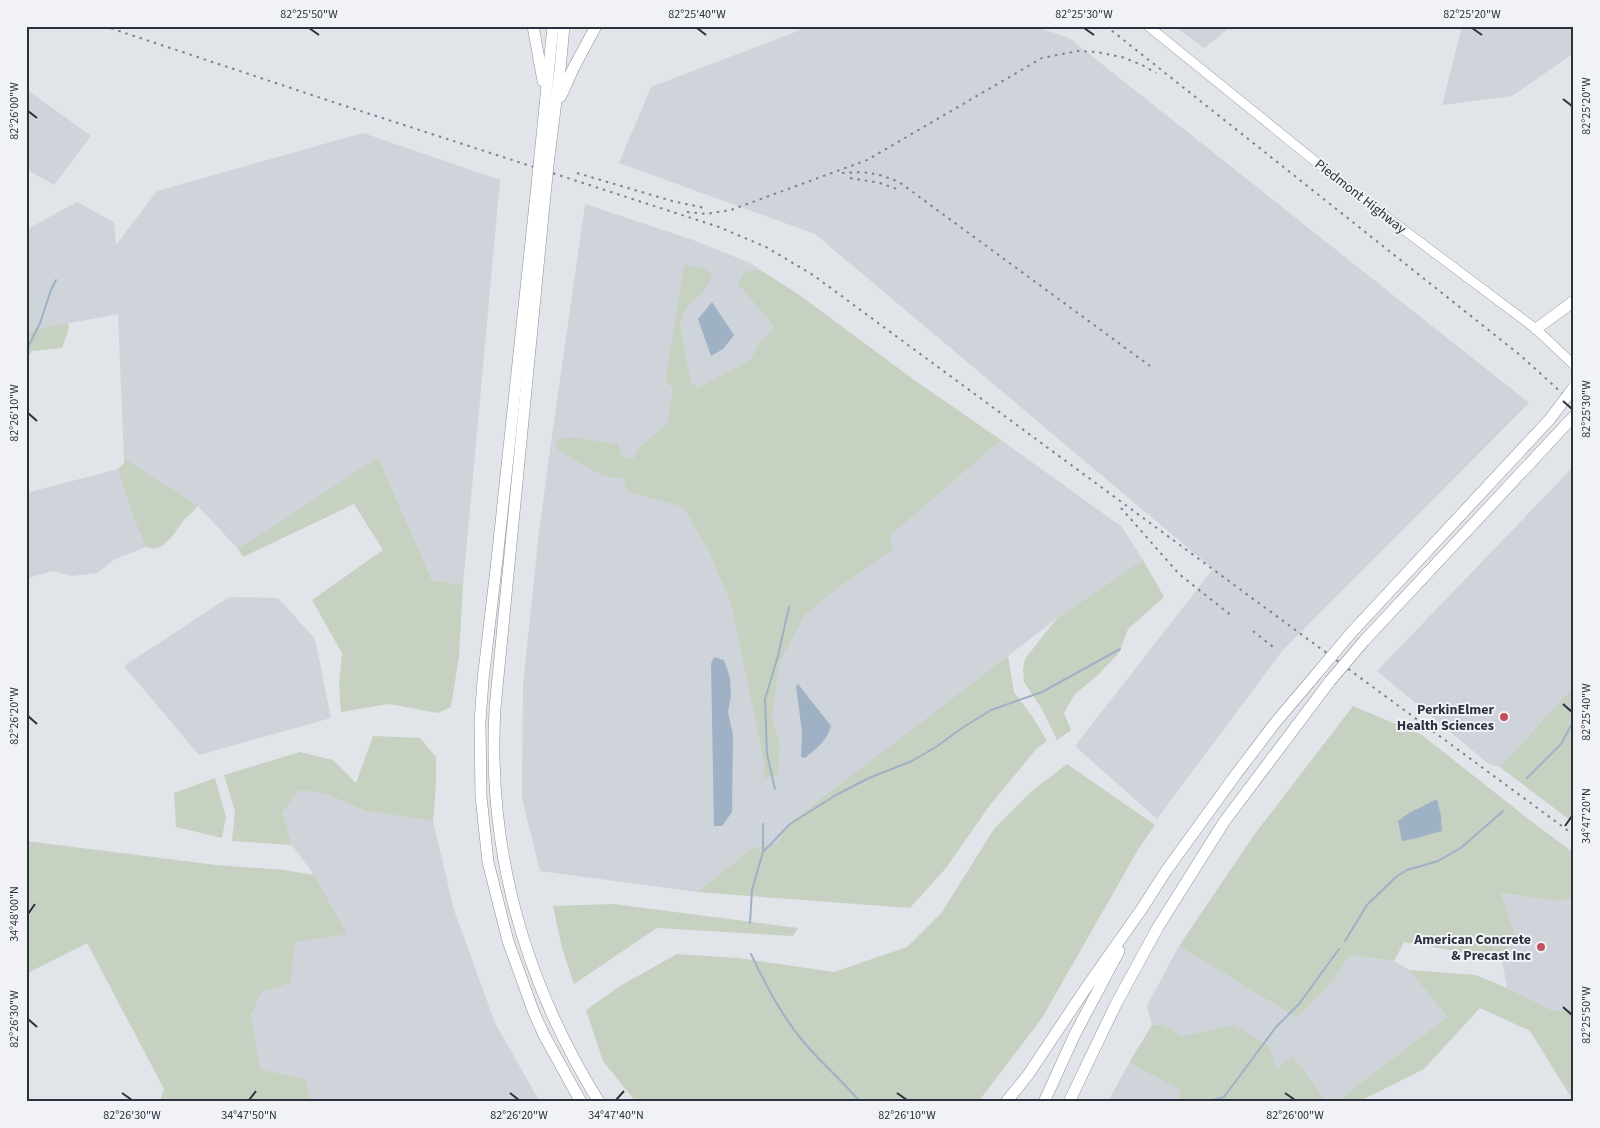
<svg xmlns="http://www.w3.org/2000/svg" width="1600" height="1128" font-family="'Source Sans 3',sans-serif">
<style>
.built{fill:#cfd3da}
.green{fill:#c6d1c2}
.water{fill:#9fb1c5}
.lines{fill:none;stroke-linecap:round;stroke-linejoin:round}
.stream{stroke:#9fb1c5;stroke-width:2}
.secondary-casing{stroke:#a6abb2;stroke-width:10}
.motorway-casing{stroke:#89919e;stroke-width:12}
.secondary{stroke:#fff;stroke-width:9}
.motorway{stroke:#fff;stroke-width:11}
.rail{stroke:#7b8391;stroke-width:2;stroke-dasharray:2.5 5;stroke-linecap:butt}
.motorway-bridge-casing{stroke:#89919e;stroke-width:12;stroke-linecap:butt}
.motorway-bridge{stroke:#fff;stroke-width:11}
.ticks{fill:none;stroke:#2a323e;stroke-width:2}
.poi-dot{fill:#c35061;stroke:#f0f2f6;stroke-width:2}
.labels{text-anchor:middle;stroke-width:4;stroke-linejoin:round;paint-order:stroke}
.street-label{font-size:14px;fill:#2a323e;stroke:#f0f2f6}
.poi-label{font-size:14px;font-weight:bold;fill:#2a323e;stroke:#f0f2f6;text-anchor:end}
.neatline{fill:none;stroke:#2a323e;stroke-width:2}
.ticks-label{font-size:12px;text-anchor:middle;fill:#2a323e}
</style>
<rect width="100%" height="100%" fill="#e1e4e8"/>
<g class="built">
<path d="M 811,26 L 1034,26 L 1069,38 L 1529,403 L 1282,651 L 1157,819 L 1075,746 L 1213,569 L 815,234 L 619,163 L 651,87 Z"/>
<path d="M 1174,26 L 1232,26 L 1204,48 Z"/>
<path d="M 1462,26 L 1574,26 L 1574,53 L 1512,96 L 1442,105 Z"/>
<path d="M 26,89 L 91,136 L 54,185 L 26,169 Z"/>
<path d="M 363,133 L 500,180 L 463,585 L 432,580 L 378,457 L 238,549 L 198,506 L 124,458 L 118,314 L 33,330 L 26,334 L 26,230 L 77,202 L 114,222 L 116,245 L 157,191 Z"/>
<path d="M 585,204 L 693,240 L 750,263 L 760,270 L 746,271 L 737,283 L 774,327 L 758,345 L 750,360 L 697,388 L 691,381 L 680,325 L 687,307 L 709,283 L 679,298 L 665,380 L 673,389 L 667,423 L 639,447 L 634,459 L 622,456 L 603,476 L 624,479 L 627,492 L 683,507 L 709,552 L 731,604 L 764,763 L 763,778 L 780,741 L 772,719 L 780,661 L 806,614 L 890,536 L 1001,440 L 1122,527 L 1143,560 L 1057,618 L 853,776 L 787,825 L 778,843 L 752,848 L 697,892 L 540,871 L 522,799 L 523,685 L 539,532 L 552,436 Z"/>
<path d="M 1574,466 L 1574,686 L 1500,767 L 1490,765 L 1377,671 Z"/>
<path d="M 118,469 L 133,517 L 146,547 L 115,559 L 97,573 L 72,576 L 53,571 L 31,577 L 26,582 L 26,493 Z"/>
<path d="M 229,597 L 278,598 L 315,639 L 331,718 L 199,755 L 124,666 Z"/>
<path d="M 299,790 L 326,794 L 366,811 L 433,821 L 454,910 L 495,1023 L 540,1102 L 312,1102 L 305,1079 L 260,1069 L 251,1013 L 262,992 L 291,983 L 295,942 L 314,875 L 292,845 L 282,813 Z"/>
<path d="M 1501,893 L 1557,901 L 1574,898 L 1574,1009 L 1554,1011 L 1507,988 L 1502,959 L 1515,934 Z"/>
<path d="M 1179,946 L 1297,1018 L 1333,981 L 1350,955 L 1394,961 L 1409,970 L 1447,1017 L 1336,1102 L 1327,1102 L 1294,1057 L 1277,1069 L 1183,1036 L 1162,1025 L 1152,1025 L 1147,1006 Z"/>
<path d="M 1129,1063 L 1180,1090 L 1179,1102 L 1108,1102 Z"/>
</g>
<g class="green">
<path d="M 684,265 L 703,268 L 712,275 L 709,283 L 702,293 L 687,307 L 680,325 L 691,381 L 697,388 L 750,360 L 758,345 L 774,327 L 737,283 L 746,271 L 760,270 L 798,294 L 917,382 L 1001,440 L 890,536 L 893,549 L 832,592 L 806,614 L 780,661 L 772,719 L 780,741 L 778,774 L 763,779 L 764,763 L 731,604 L 709,552 L 683,507 L 627,492 L 624,479 L 603,476 L 559,451 L 555,441 L 569,437 L 618,444 L 622,456 L 633,459 L 639,447 L 667,423 L 673,389 L 665,380 Z"/>
<path d="M 68,323 L 69,328 L 62,348 L 32,351 L 26,358 L 26,334 L 33,330 Z"/>
<path d="M 378,457 L 432,580 L 463,585 L 459,656 L 451,707 L 438,713 L 389,704 L 341,712 L 339,684 L 342,653 L 312,600 L 383,550 L 354,504 L 243,557 L 238,549 Z"/>
<path d="M 124,458 L 198,506 C 194,511 189,515 184,520 C 174,532 165,554 146,547 L 133,517 L 118,469 L 124,463 Z"/>
<path d="M 1143,560 L 1164,597 L 1128,629 L 1119,653 L 1098,675 L 1075,694 L 1064,713 L 1071,730 L 1057,740 L 1042,709 L 1024,682 L 1023,669 L 1025,659 L 1057,618 Z"/>
<path d="M 1008,656 L 1014,692 L 1032,716 L 1047,741 L 1037,748 L 990,805 L 946,868 L 910,908 L 697,892 L 752,848 L 777,843 L 787,825 Z"/>
<path d="M 1574,686 L 1574,823 L 1500,767 Z"/>
<path d="M 1353,706 L 1422,735 L 1536,825 L 1574,853 L 1574,898 L 1558,901 L 1501,893 L 1515,934 L 1502,959 L 1404,942 L 1394,961 L 1350,955 L 1333,981 L 1297,1018 L 1179,946 L 1254,835 Z"/>
<path d="M 373,736 L 420,738 L 436,757 L 436,784 L 433,821 L 366,811 L 326,794 L 299,790 L 282,813 L 292,845 L 232,841 L 235,812 L 224,775 L 300,752 L 333,760 L 356,783 Z"/>
<path d="M 1067,764 L 1155,825 L 1139,848 L 1042,1018 L 978,1102 L 636,1102 L 603,1061 L 586,1010 L 620,986 L 677,954 L 738,958 L 834,972 L 907,947 L 942,912 L 994,829 L 1032,791 Z"/>
<path d="M 215,778 L 226,817 L 222,838 L 176,827 L 174,793 Z"/>
<path d="M 26,841 L 216,865 L 284,870 L 314,875 L 347,934 L 295,942 L 291,983 L 262,992 L 251,1014 L 260,1069 L 305,1079 L 312,1102 L 160,1102 L 164,1089 L 87,943 L 26,974 Z"/>
<path d="M 613,904 L 798,928 L 793,936 L 657,928 L 574,984 L 562,948 L 553,906 Z"/>
<path d="M 1409,970 L 1476,975 L 1507,988 L 1554,1011 L 1574,1009 L 1574,1102 L 1530,1031 L 1480,1008 L 1424,1069 L 1362,1100 L 1363,1102 L 1336,1102 L 1447,1017 Z"/>
<path d="M 1152,1025 L 1162,1025 L 1183,1036 L 1234,1025 L 1269,1046 L 1277,1069 L 1293,1056 L 1327,1102 L 1179,1102 L 1180,1090 L 1129,1063 Z"/>
</g>
<g class="water">
<path d="M 712,302 L 734,335 L 723,349 L 711,356 L 698,319 Z"/>
<path d="M 714,657 L 724,660 L 730,678 L 731,696 L 728,712 L 733,735 L 732,812 L 722,826 L 714,826 L 711,664 Z"/>
<path d="M 798,684 L 831,726 C 827,741 817,748 805,758 L 801,757 L 802,732 L 796,686 Z"/>
<path d="M 1437,799 L 1441,816 L 1442,831 L 1413,839 L 1402,841 L 1398,821 L 1409,813 Z"/>
</g>
<g class="lines">
<g class="stream">
<path d="M 26,351 L 40,323 L 51,290 L 56,280"/>
<path d="M 1527,778 L 1561,744 L 1574,720"/>
<path d="M 775,789 L 767,754 L 765,699 L 778,656 L 789,607"/>
<path d="M 763,852 L 790,824 L 836,795 L 869,778 L 912,761 L 936,747 L 962,728 L 991,710 L 1042,692 L 1120,649"/>
<path d="M 750,923 L 752,890 L 763,852 L 763,824"/>
<path d="M 1345,941 L 1367,905 L 1396,877 L 1407,870 L 1438,861 L 1462,847 L 1503,811"/>
<path d="M 751,954 C 765,984 781,1015 802,1040 C 820,1062 842,1080 860,1102"/>
<path d="M 1205,1102 L 1224,1097 L 1276,1027 L 1299,1004 L 1339,949"/>
</g>
<defs>
<path id="secondary" d="M 1148,26 L 1352,191 L 1536,329 L 1574,365"/>
<g id="motorway">
<path d="M 533,26 L 543,81"/>
<path d="M 561,96 L 573,69 L 596,26"/>
<path d="M 540,156 L 553,26"/>
<path d="M 549,156 L 560,70 L 564,26"/>
<path d="M 535,204 L 497,560 L 483,680 L 480,722 L 481,796 L 488,862 L 508,941 L 534,1013 L 544,1035 L 581,1102"/>
<path d="M 544,205 L 495,708 C 487,850 524,981 599,1102"/>
<path d="M 1536,329 L 1574,301"/>
<path d="M 1351,633 L 1550,419"/>
<path d="M 1364,641 L 1574,416"/>
<path d="M 1006,1102 L 1028,1075 L 1086,988 L 1141,910 L 1166,871 L 1237,773 L 1275,723 L 1319,671"/>
<path d="M 1044,1102 L 1075,1034 L 1119,951"/>
<path d="M 1069,1102 L 1116,1004 L 1158,927 L 1224,822 L 1330,681"/>
</g>
</defs>
<use href="#secondary" class="secondary-casing"/>
<use href="#motorway" class="motorway-casing"/>
<use href="#secondary" class="secondary"/>
<use href="#motorway" class="motorway"/>
<g class="rail">
<path d="M 104,26 L 336,103 L 719,227 L 766,247 L 813,275 L 1574,835"/>
<path d="M 1106,26 L 1520,355 L 1574,404"/>
<path d="M 577,173 L 672,201 L 705,208"/>
<path d="M 842,173 C 867,171 877,173 899,182 L 1150,366"/>
<path d="M 850,178 L 880,183 L 897,189"/>
<path d="M 687,212 L 706,214 L 731,210 L 867,160 L 1042,58 L 1078,51 L 1097,52 L 1122,57 L 1142,65 L 1156,73"/>
<path d="M 1121,508 L 1179,574 L 1232,616"/>
<path d="M 1253,631 L 1273,647"/>
</g>
<defs>
<g id="motorway-bridge">
<path d="M 535,204 L 540,156"/>
<path d="M 544,205 L 549,156"/>
<path d="M 1550,419 L 1574,387"/>
<path d="M 1319,671 L 1351,633"/>
<path d="M 1330,681 L 1364,641"/>
</g>
</defs>
<use href="#motorway-bridge" class="motorway-bridge-casing"/>
<use href="#motorway-bridge" class="motorway-bridge"/>
</g>
<path class="ticks" d="M 309,28 L 319,35M 697,28 L 706,35M 1084,28 L 1094,35M 1472,28 L 1482,35M 1563,99 L 1572,106M 28,111 L 37,118M 1563,401 L 1572,409M 28,413 L 37,421M 1563,704 L 1572,712M 28,716 L 37,724M 1565,826 L 1572,816M 28,914 L 35,904M 1563,1007 L 1572,1015M 28,1019 L 37,1027M 122,1093 L 132,1100M 510,1093 L 519,1100M 897,1093 L 907,1100M 1285,1093 L 1295,1100M 249,1100 L 256,1091M 616,1100 L 624,1091"/>
<g class="poi-dot">
<circle cx="1504" cy="717" r="5"/>
<circle cx="1541" cy="947" r="5"/>
</g>
<g class="labels">
<g class="street-label">
<text transform="translate(1361 196) rotate(38)" y="5">Piedmont Highway</text>
</g>
<g class="poi-label">
<text x="1494" y="714">PerkinElmer<tspan x="1494" dy="16">Health Sciences</tspan></text>
<text x="1531" y="944">American Concrete<tspan x="1531" dy="16">&amp; Precast Inc</tspan></text>
</g>
</g>
<rect width="1600" height="1128" fill="none" stroke="#f0f2f6" stroke-width="55"/>
<rect x="28" y="28" width="1544" height="1072" class="neatline"/>
<g class="ticks-label">
<text x="309" y="18">82°25'50"W</text>
<text x="697" y="18">82°25'40"W</text>
<text x="1084" y="18">82°25'30"W</text>
<text x="1472" y="18">82°25'20"W</text>
<text transform="translate(1586 106) rotate(-90)" y="4">82°25'20"W</text>
<text transform="translate(14 111) rotate(-90)" y="4">82°26'00"W</text>
<text transform="translate(1586 409) rotate(-90)" y="4">82°25'30"W</text>
<text transform="translate(14 413) rotate(-90)" y="4">82°26'10"W</text>
<text transform="translate(1586 712) rotate(-90)" y="4">82°25'40"W</text>
<text transform="translate(14 716) rotate(-90)" y="4">82°26'20"W</text>
<text transform="translate(1586 816) rotate(-90)" y="4">34°47'20"N</text>
<text transform="translate(14 914) rotate(-90)" y="4">34°48'00"N</text>
<text transform="translate(1586 1015) rotate(-90)" y="4">82°25'50"W</text>
<text transform="translate(14 1019) rotate(-90)" y="4">82°26'30"W</text>
<text x="132" y="1119">82°26'30"W</text>
<text x="249" y="1119">34°47'50"N</text>
<text x="519" y="1119">82°26'20"W</text>
<text x="616" y="1119">34°47'40"N</text>
<text x="907" y="1119">82°26'10"W</text>
<text x="1295" y="1119">82°26'00"W</text>
</g>
</svg>
